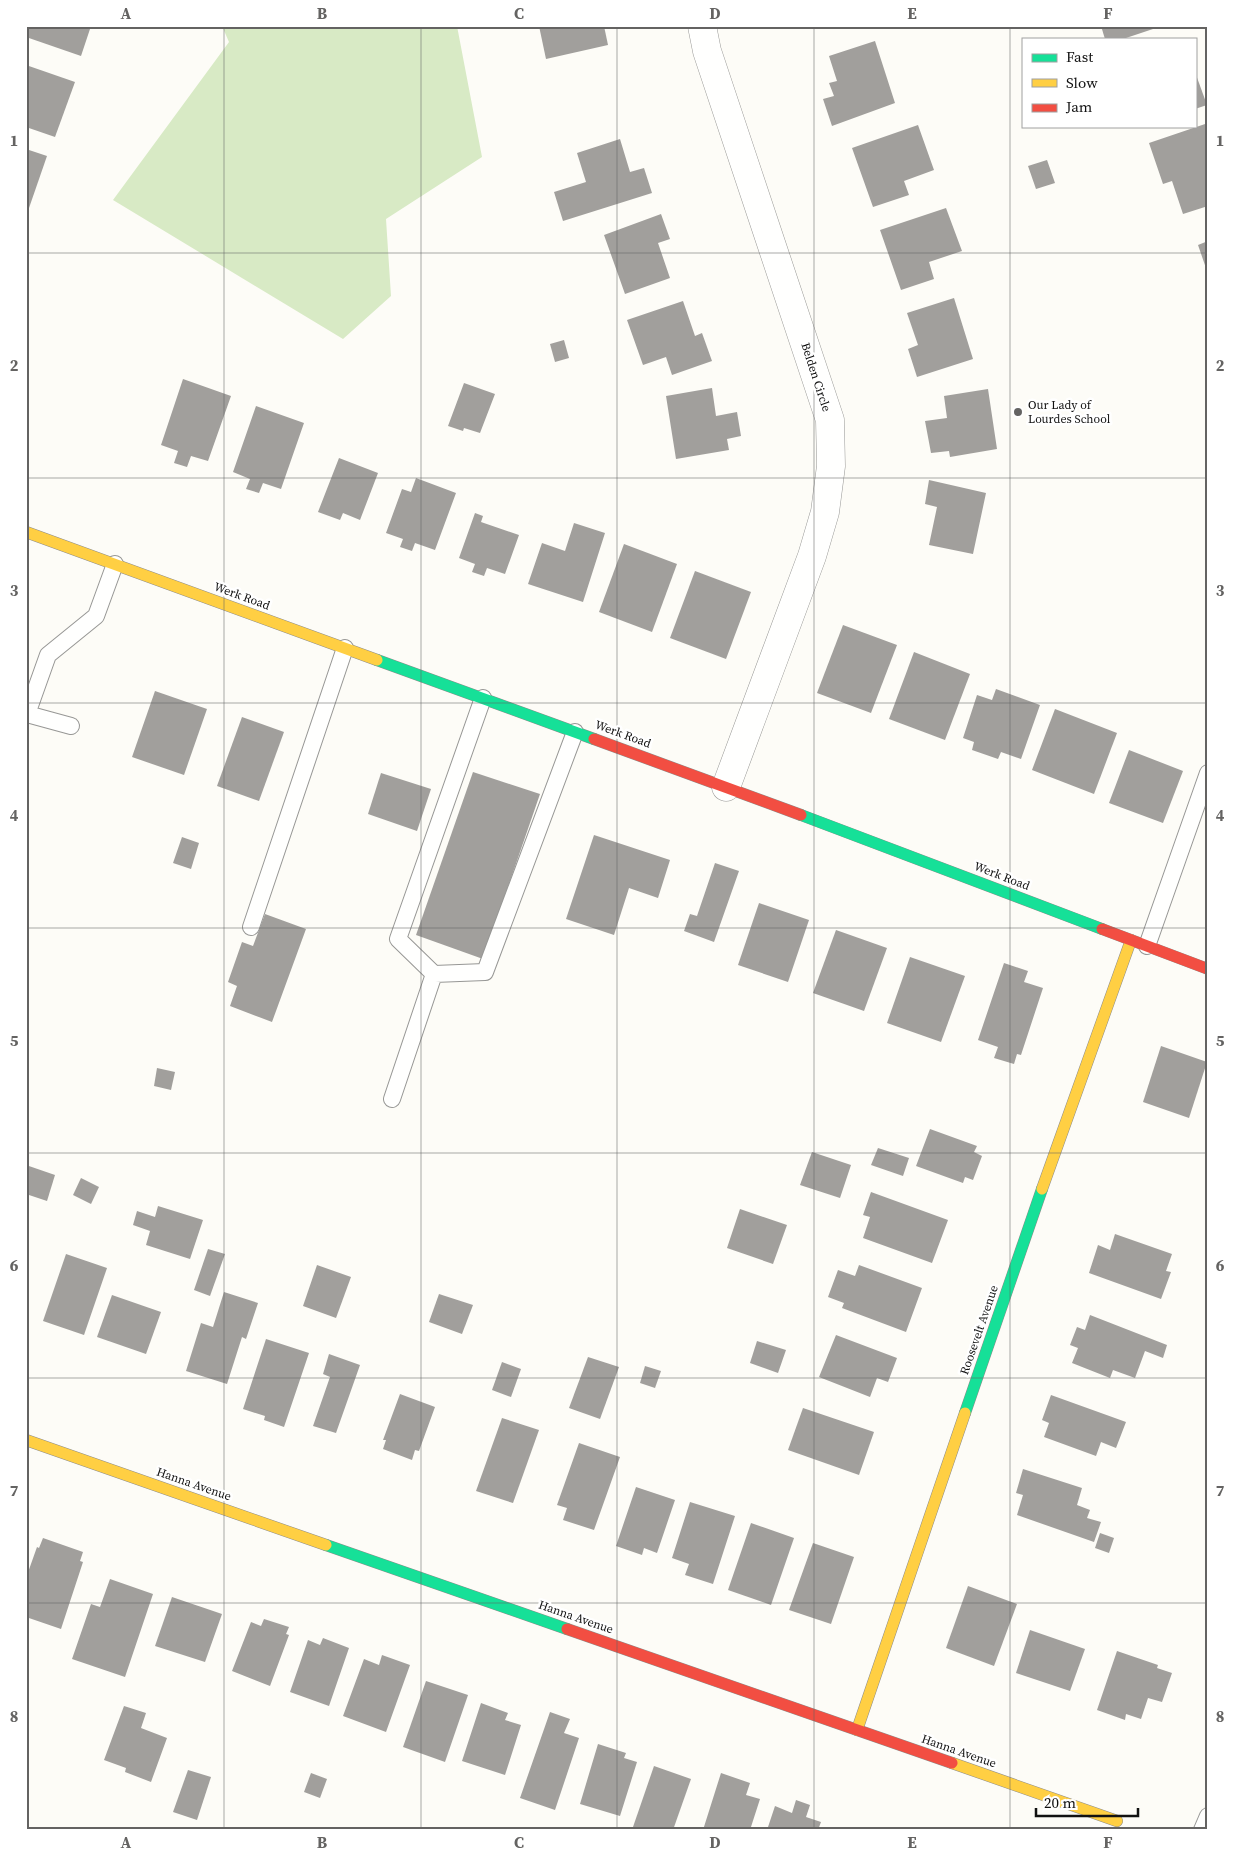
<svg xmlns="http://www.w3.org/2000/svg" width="1234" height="1856" font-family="'Source Serif 4',serif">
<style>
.forest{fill:#d8eac5}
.building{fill:#a19f9c}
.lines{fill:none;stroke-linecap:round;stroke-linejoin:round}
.lane-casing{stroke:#979795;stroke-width:18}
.street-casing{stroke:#979795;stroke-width:29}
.fast-casing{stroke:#8e8d8b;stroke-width:12}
.slow-casing{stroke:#8e8d8b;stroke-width:12}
.jam-casing{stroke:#8e8d8b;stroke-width:12}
.lane{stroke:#fffffe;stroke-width:16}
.street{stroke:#fffffe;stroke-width:28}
.fast{stroke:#16e098;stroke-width:11}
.slow{stroke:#ffcf43;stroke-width:11}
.jam{stroke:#f24e42;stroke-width:11}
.grid{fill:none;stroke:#646362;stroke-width:1;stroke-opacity:0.55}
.poi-dot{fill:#646362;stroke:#fff;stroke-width:2}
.labels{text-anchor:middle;stroke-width:5;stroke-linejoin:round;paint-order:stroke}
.street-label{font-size:12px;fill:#111;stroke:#fff}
.poi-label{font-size:12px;fill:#111;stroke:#fff;text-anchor:start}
.neatline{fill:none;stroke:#646362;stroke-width:2}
.grid-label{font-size:16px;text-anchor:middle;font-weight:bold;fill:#646362}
</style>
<rect width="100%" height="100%" fill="#fdfcf7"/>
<path class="forest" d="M 222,26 L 457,26 L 482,157 L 386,219 L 391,296 L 343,339 L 113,200 L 229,42 Z"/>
<g class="building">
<path d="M 26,26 L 91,26 L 81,56 L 26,37 Z"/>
<path d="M 539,26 L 604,26 L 608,45 L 546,59 Z"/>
<path d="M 1101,26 L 1159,26 L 1159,27 L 1123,39 L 1105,39 Z"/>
<path d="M 875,41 L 895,103 L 832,126 L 823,99 L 834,96 L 829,83 L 837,81 L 829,56 Z"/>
<path d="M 26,65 L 75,82 L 55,137 L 26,127 Z"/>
<path d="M 1195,72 L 1207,105 L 1195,109 Z"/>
<path d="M 1208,123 L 1208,206 L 1183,214 L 1172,181 L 1163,184 L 1149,143 Z"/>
<path d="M 918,125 L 934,170 L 904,181 L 909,195 L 873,207 L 852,148 Z"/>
<path d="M 620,139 L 630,172 L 644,168 L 652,193 L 563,221 L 554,192 L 586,182 L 577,153 Z"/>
<path d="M 26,149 L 47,156 L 29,208 L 26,207 Z"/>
<path d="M 1047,160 L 1055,183 L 1036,189 L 1028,166 Z"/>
<path d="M 946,208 L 962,251 L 929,262 L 934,279 L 901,290 L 880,230 Z"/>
<path d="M 661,214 L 670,239 L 658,243 L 670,278 L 625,294 L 604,235 Z"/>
<path d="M 1208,241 L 1208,271 L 1207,271 L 1198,245 Z"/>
<path d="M 954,298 L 973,359 L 917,377 L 908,349 L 918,345 L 907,313 Z"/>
<path d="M 683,301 L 695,336 L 702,333 L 712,361 L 672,375 L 666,357 L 643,365 L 627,320 Z"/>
<path d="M 564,340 L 569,358 L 555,362 L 550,344 Z"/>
<path d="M 183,379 L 231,396 L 208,461 L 191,456 L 187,467 L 174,463 L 178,451 L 161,445 Z"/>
<path d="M 464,383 L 495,394 L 480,433 L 464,428 L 463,431 L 448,426 Z"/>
<path d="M 712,388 L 716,416 L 737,412 L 741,436 L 727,439 L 729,450 L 676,459 L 666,396 Z"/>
<path d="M 988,389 L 997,449 L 950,457 L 949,451 L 931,453 L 925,421 L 947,418 L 944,396 Z"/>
<path d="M 256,406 L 304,423 L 281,489 L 263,483 L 259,493 L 246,489 L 250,479 L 233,472 Z"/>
<path d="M 339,458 L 378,473 L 360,520 L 343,513 L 340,520 L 318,512 Z"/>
<path d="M 416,478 L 456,493 L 435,550 L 415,543 L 412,551 L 400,547 L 403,539 L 386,533 L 402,489 L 411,492 Z"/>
<path d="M 929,480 L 986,493 L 973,554 L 929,545 L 937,507 L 925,504 Z"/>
<path d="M 475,513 L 483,516 L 481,522 L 519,535 L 505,574 L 487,568 L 484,576 L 472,572 L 475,564 L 459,558 Z"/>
<path d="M 574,523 L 605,533 L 583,602 L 528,584 L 542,543 L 565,551 Z"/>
<path d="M 624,544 L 677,564 L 652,632 L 599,612 Z"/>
<path d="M 695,571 L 751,592 L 726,659 L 670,638 Z"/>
<path d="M 843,625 L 897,645 L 871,713 L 817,693 Z"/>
<path d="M 914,652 L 970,674 L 945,740 L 889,719 Z"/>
<path d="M 996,689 L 1040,705 L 1021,759 L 1001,752 L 998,759 L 972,750 L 974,742 L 963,738 L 977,695 L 992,700 Z"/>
<path d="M 155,691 L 207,709 L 184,775 L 132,757 Z"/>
<path d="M 1055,709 L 1117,733 L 1094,794 L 1032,770 Z"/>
<path d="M 242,717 L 284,732 L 259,801 L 217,786 Z"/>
<path d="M 1129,750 L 1183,771 L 1163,823 L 1109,803 Z"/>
<path d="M 473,772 L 540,794 L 483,959 L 416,935 Z"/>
<path d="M 381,773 L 431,789 L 417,831 L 368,814 Z"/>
<path d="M 594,835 L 670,860 L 658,898 L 629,888 L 614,935 L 566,919 Z"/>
<path d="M 182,837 L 199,843 L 191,869 L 173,863 Z"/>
<path d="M 715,863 L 739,871 L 714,942 L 684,931 L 690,914 L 697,916 Z"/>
<path d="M 759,903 L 809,920 L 788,982 L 738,965 Z"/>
<path d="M 265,914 L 306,929 L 272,1022 L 230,1006 L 237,986 L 228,982 L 242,942 L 253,946 Z"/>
<path d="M 836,930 L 887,948 L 864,1011 L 813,993 Z"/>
<path d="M 910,957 L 965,976 L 941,1042 L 887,1023 Z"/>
<path d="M 1004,963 L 1028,971 L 1024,982 L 1043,988 L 1021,1055 L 1017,1054 L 1014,1064 L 994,1058 L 998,1047 L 978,1040 Z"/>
<path d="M 1161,1046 L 1207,1062 L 1189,1118 L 1143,1102 Z"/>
<path d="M 157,1068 L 175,1072 L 171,1090 L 154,1086 Z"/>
<path d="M 930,1129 L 977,1146 L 974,1152 L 982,1156 L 973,1180 L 965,1177 L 963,1183 L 916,1166 Z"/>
<path d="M 878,1148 L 909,1158 L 903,1176 L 871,1165 Z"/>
<path d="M 812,1152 L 851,1165 L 840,1198 L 800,1185 Z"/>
<path d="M 26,1165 L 55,1175 L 47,1201 L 26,1194 Z"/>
<path d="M 81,1178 L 99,1187 L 91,1204 L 73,1195 Z"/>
<path d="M 871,1192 L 948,1220 L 932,1263 L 863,1238 L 870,1217 L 863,1215 Z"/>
<path d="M 158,1206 L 203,1220 L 190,1259 L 146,1245 L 150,1231 L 133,1225 L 137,1211 L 155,1217 Z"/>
<path d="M 740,1209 L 787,1225 L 773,1264 L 727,1248 Z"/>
<path d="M 1115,1234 L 1172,1254 L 1166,1271 L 1171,1272 L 1161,1299 L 1089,1273 L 1098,1245 L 1110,1250 Z"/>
<path d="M 208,1249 L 225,1254 L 210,1296 L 194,1290 Z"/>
<path d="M 66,1254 L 107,1268 L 84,1335 L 43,1321 Z"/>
<path d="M 317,1265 L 351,1277 L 336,1318 L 303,1306 Z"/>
<path d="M 859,1265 L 922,1288 L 906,1332 L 842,1308 L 844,1303 L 828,1297 L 838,1270 L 855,1276 Z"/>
<path d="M 224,1292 L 258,1303 L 246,1339 L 242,1337 L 227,1384 L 186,1371 L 201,1323 L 213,1327 Z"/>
<path d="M 439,1294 L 473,1305 L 462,1334 L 429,1322 Z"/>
<path d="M 112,1295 L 161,1312 L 146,1354 L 97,1337 Z"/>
<path d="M 1090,1315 L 1167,1345 L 1163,1358 L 1145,1351 L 1135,1378 L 1113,1370 L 1110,1378 L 1072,1363 L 1078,1348 L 1070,1345 L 1077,1327 L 1085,1330 Z"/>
<path d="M 836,1335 L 897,1358 L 888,1382 L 877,1378 L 870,1397 L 819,1377 Z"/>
<path d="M 266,1339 L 309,1353 L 284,1427 L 264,1420 L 265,1416 L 243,1409 Z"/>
<path d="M 757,1341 L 786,1350 L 778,1373 L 750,1363 Z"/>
<path d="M 329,1354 L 360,1365 L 336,1433 L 313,1426 L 330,1377 L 323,1374 Z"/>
<path d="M 588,1357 L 619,1367 L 600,1419 L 569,1408 Z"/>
<path d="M 502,1362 L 521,1369 L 511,1397 L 492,1390 Z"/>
<path d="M 645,1366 L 661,1371 L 655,1388 L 640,1383 Z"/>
<path d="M 400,1394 L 435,1407 L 419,1451 L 415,1450 L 412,1460 L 383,1449 L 386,1440 L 383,1440 Z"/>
<path d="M 1051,1395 L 1126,1422 L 1116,1448 L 1101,1442 L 1096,1456 L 1044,1437 L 1049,1423 L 1042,1420 Z"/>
<path d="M 803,1408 L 874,1432 L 859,1475 L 788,1450 Z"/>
<path d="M 502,1418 L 539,1430 L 513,1503 L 476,1491 Z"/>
<path d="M 579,1443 L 620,1457 L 594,1530 L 563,1520 L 567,1508 L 557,1505 Z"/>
<path d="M 1023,1469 L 1082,1488 L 1077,1505 L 1090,1510 L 1087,1518 L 1101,1522 L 1094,1542 L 1017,1515 L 1023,1495 L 1016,1493 Z"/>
<path d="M 636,1487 L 675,1500 L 657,1553 L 644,1548 L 642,1555 L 616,1546 Z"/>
<path d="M 690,1502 L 735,1516 L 713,1584 L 685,1575 L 689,1564 L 672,1558 Z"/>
<path d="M 751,1523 L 794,1538 L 771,1605 L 728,1590 Z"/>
<path d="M 1100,1533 L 1114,1538 L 1109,1553 L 1095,1548 Z"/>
<path d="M 43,1538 L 83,1552 L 80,1561 L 83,1562 L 61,1629 L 26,1617 L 26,1578 L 37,1547 L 39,1548 Z"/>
<path d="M 813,1543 L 854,1557 L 831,1624 L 789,1610 Z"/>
<path d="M 110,1579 L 153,1594 L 125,1677 L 72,1659 L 91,1604 L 100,1607 Z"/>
<path d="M 968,1586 L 1017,1604 L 994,1666 L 946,1648 Z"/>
<path d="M 172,1597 L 222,1614 L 205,1662 L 155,1646 Z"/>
<path d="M 264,1619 L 289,1627 L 286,1634 L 289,1635 L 270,1686 L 232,1671 L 251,1622 L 261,1626 Z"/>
<path d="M 1030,1630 L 1085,1649 L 1070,1691 L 1016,1673 Z"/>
<path d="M 323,1638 L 349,1648 L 329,1706 L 290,1692 L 308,1640 L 320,1645 Z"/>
<path d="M 1117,1651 L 1158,1665 L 1157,1668 L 1172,1673 L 1162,1702 L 1148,1698 L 1141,1719 L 1126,1714 L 1125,1720 L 1097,1710 Z"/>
<path d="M 382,1655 L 410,1665 L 386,1732 L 343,1716 L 364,1659 L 379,1665 Z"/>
<path d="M 426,1681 L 468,1695 L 445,1762 L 403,1747 Z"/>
<path d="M 481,1703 L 508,1713 L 505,1720 L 521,1725 L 505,1775 L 462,1761 Z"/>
<path d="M 124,1706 L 146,1713 L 141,1728 L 167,1738 L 151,1782 L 125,1772 L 126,1768 L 104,1760 Z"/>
<path d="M 550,1712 L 570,1719 L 564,1733 L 579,1738 L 555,1810 L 520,1798 Z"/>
<path d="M 598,1744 L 626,1753 L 624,1758 L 637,1762 L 620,1816 L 580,1804 Z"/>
<path d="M 654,1766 L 691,1779 L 673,1830 L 641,1830 L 633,1827 Z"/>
<path d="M 188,1770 L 211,1777 L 197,1820 L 173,1812 Z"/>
<path d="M 311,1773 L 327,1779 L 320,1798 L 304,1792 Z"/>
<path d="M 721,1773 L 750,1783 L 746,1795 L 760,1799 L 750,1830 L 703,1830 Z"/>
<path d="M 796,1800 L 810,1805 L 806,1817 L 821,1822 L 818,1830 L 767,1830 L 775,1806 L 792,1813 Z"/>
</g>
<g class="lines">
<defs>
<g id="lane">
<path d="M 71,726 L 27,714 L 48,655 L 96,616 L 115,564"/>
<path d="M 251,927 L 345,648"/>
<path d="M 1147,946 L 1208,773"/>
<path d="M 434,974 L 398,939 L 483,698"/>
<path d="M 392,1099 L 434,974 L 485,972 L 575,732"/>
<path d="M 1202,1830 L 1208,1816"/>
</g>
<path id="street" d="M 702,26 L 707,51 L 830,420 L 831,466 L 825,512 L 812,556 L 726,787"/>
<g id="fast">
<path d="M 377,660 L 594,739"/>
<path d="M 801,815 L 1102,929"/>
<path d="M 965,1413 L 1042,1189"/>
<path d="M 326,1545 L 567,1629"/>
</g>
<g id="slow">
<path d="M 26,532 L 377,660"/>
<path d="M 1042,1189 L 1131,940"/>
<path d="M 26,1440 L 326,1545"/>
<path d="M 857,1730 L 965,1413"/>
<path d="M 952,1763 L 1117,1821"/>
</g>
<g id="jam">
<path d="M 594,739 L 801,815"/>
<path d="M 1102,929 L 1208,969"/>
<path d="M 567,1629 L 952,1763"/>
</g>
</defs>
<use href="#lane" class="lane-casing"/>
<use href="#street" class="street-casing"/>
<use href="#fast" class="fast-casing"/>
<use href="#slow" class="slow-casing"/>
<use href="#jam" class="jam-casing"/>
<use href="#lane" class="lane"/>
<use href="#street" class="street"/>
<use href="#fast" class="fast"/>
<use href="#slow" class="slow"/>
<use href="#jam" class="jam"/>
</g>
<path class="grid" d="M 224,26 L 224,1830M 421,26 L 421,1830M 617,26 L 617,1830M 814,26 L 814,1830M 1010,26 L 1010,1830M 26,253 L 1208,253M 26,478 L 1208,478M 26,703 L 1208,703M 26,928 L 1208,928M 26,1153 L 1208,1153M 26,1378 L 1208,1378M 26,1603 L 1208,1603"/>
<circle class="poi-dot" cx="1018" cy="412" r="5"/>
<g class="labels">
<g class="street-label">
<text transform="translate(816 377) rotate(72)" y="4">Belden Circle</text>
<text transform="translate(242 596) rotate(20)" y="4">Werk Road</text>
<text transform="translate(623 734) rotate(20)" y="4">Werk Road</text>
<text transform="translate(1002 876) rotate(21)" y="4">Werk Road</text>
<text transform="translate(979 1330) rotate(-71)" y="4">Roosevelt Avenue</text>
<text transform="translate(194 1484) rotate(19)" y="4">Hanna Avenue</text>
<text transform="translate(576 1617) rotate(19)" y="4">Hanna Avenue</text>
<text transform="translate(959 1751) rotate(19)" y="4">Hanna Avenue</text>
</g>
<g class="poi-label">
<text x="1028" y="409">Our Lady of<tspan x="1028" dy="14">Lourdes School</tspan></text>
</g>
</g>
<rect width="1234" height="1856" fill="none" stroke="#ffffff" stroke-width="55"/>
<rect x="1022" y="38" width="175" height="90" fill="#ffffff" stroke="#a0a0a0"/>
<rect x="1032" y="54" width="25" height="8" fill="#16e098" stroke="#a0a0a0"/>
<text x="1066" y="62" font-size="15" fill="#111111">Fast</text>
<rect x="1032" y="79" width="25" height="8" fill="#ffcf43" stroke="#a0a0a0"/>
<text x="1066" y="88" font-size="15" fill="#111111">Slow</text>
<rect x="1032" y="104" width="25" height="8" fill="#f24e42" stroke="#a0a0a0"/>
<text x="1066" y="112" font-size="15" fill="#111111">Jam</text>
<path d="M1036 1808v8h102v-8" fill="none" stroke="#111111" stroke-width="2.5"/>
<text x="1044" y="1808" font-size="15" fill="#111111" stroke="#ffffff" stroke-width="4" paint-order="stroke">20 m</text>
<rect x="28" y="28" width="1178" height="1800" class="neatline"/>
<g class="grid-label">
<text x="126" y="19">A</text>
<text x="322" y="19">B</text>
<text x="519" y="19">C</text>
<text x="715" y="19">D</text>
<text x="912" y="19">E</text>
<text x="1108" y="19">F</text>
<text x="14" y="146">1</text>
<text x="1220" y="146">1</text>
<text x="14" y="371">2</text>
<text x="1220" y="371">2</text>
<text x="14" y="596">3</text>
<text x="1220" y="596">3</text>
<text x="14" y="821">4</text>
<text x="1220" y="821">4</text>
<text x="14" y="1046">5</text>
<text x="1220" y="1046">5</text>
<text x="14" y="1271">6</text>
<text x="1220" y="1271">6</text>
<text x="14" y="1496">7</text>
<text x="1220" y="1496">7</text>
<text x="14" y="1722">8</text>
<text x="1220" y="1722">8</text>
<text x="126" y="1848">A</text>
<text x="322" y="1848">B</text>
<text x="519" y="1848">C</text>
<text x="715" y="1848">D</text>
<text x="912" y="1848">E</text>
<text x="1108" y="1848">F</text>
</g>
</svg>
